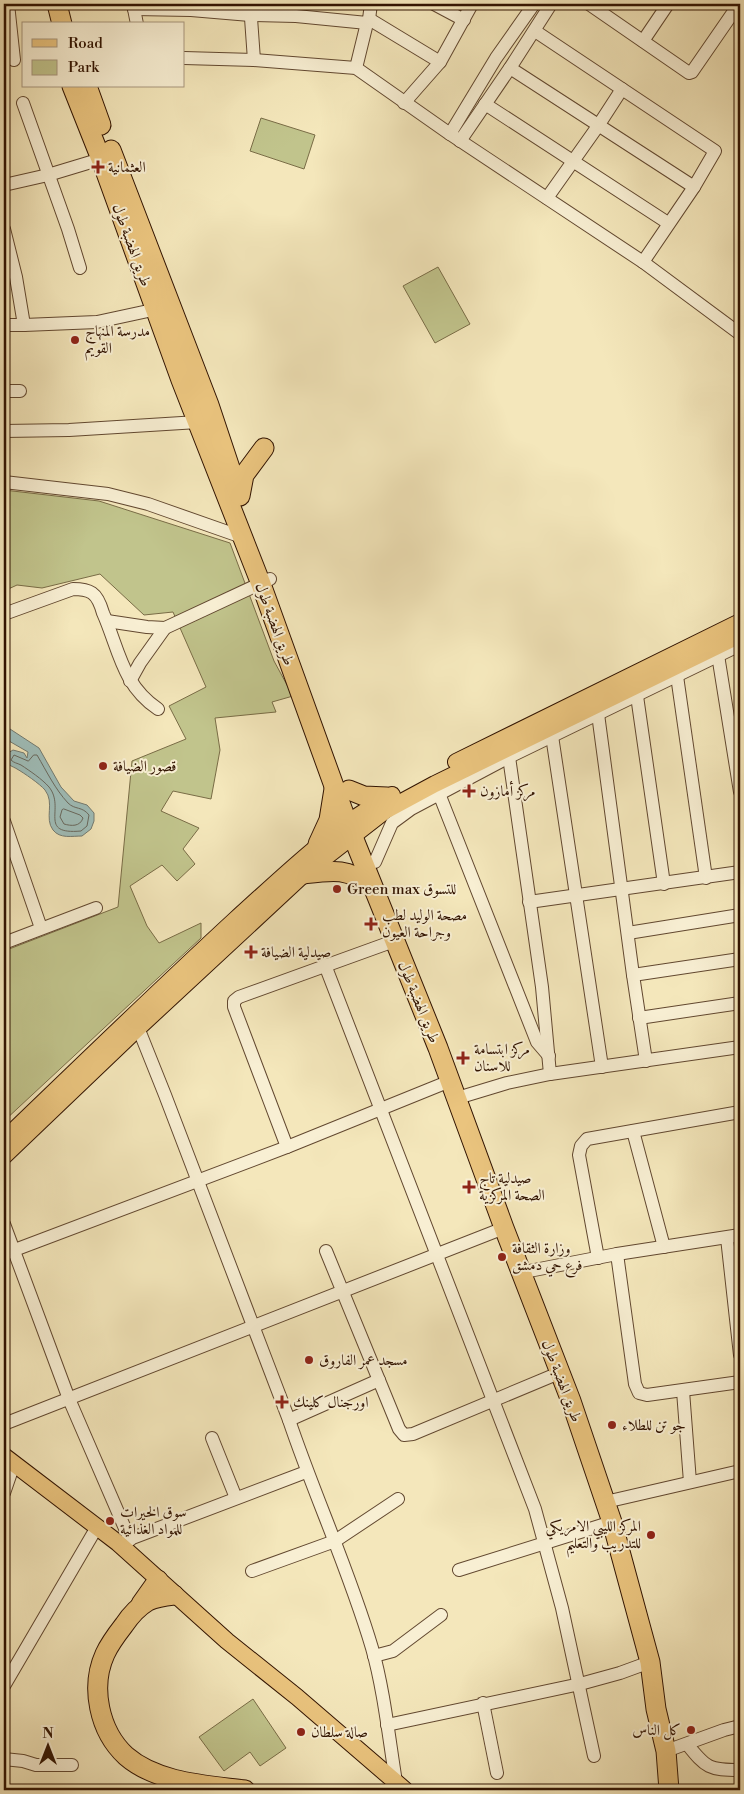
<svg xmlns="http://www.w3.org/2000/svg" width="744" height="1794" font-family="'Libre Bodoni',Amiri,serif">
<style>
.green{fill:#c1c48c;stroke:#796c46}
.water{fill:#9fbeba;stroke:#737a70}
.lines{fill:none;stroke-linecap:round;stroke-linejoin:round}
.shore{stroke:#68685e;stroke-width:1}
.minor-casing{stroke:#624830;stroke-width:14}
.major-casing{stroke:#311301;stroke-width:18}
.highway-casing{stroke:#311301;stroke-width:21}
.minor{stroke:#f8efd3;stroke-width:12}
.major{stroke:#eac47e;stroke-width:16}
.highway{stroke:#eac47e;stroke-width:19}
.poi-dot{fill:#8f2418;stroke:#f8efd3;stroke-width:2}
.labels{text-anchor:middle;stroke-width:4;stroke-linejoin:round;paint-order:stroke}
.poi-label{font-size:15px;fill:#311301;stroke:#f8efd3;text-anchor:start}
.street-label{font-size:15px;fill:#311301;stroke:#f8efd3}
</style>
<rect width="100%" height="100%" fill="#f4e7bb"/>
<filter id="stains"><feTurbulence type="fractalNoise" baseFrequency=".004" numOctaves="4"/><feColorMatrix values="0 0 0 0 .2 0 0 0 0 .09 0 0 0 0 .02 0 0 0 .5 -.17"/></filter>
<radialGradient id="worn" r=".72"><stop offset=".6" stop-color="#630" stop-opacity="0"/><stop offset="1" stop-color="#630" stop-opacity=".3"/></radialGradient>
<g class="green">
<path d="M 261,118 L 315,135 L 304,169 L 250,151 Z"/>
<path d="M 438,267 L 470,324 L 435,343 L 403,286 Z"/>
<path d="M 4,490 L 99,501 L 230,543 L 274,661 L 293,696 L 272,702 L 276,712 L 215,718 L 220,750 L 211,799 L 173,791 L 161,811 L 199,828 L 183,849 L 195,864 L 177,881 L 162,865 L 130,886 L 147,926 L 159,943 L 201,923 L 201,938 L 4,1121 L 4,951 L 118,907 L 132,761 L 186,739 L 169,706 L 206,687 L 173,612 L 144,615 L 100,574 L 42,588 L 17,585 L 4,591 Z"/>
<path d="M 253,1699 L 286,1748 L 260,1766 L 250,1752 L 224,1771 L 199,1737 Z"/>
</g>
<path class="water" d="M 10,729 L 39,748 L 61,787 L 74,801 L 87,805 L 94,813 L 94,821 L 91,829 L 82,836 C 72,836 60,839 53,830 C 44,818 55,803 45,790 C 40,784 24,773 17,769 C 12,766 9,766 5,760 L 8,753 L 13,750 L 24,753 L 27,758 L 28,752 L 9,741 L 4,732 Z"/>
<g class="lines">
<g class="shore">
<path d="M 34,755 L 37,755 C 47,772 55,789 68,803 C 75,810 82,806 89,815 L 87,826 L 81,831 C 37,835 66,808 49,787 C 42,779 30,771 21,765 C 17,763 14,763 11,760 L 14,755 L 28,761 Z"/>
<path d="M 64,809 L 80,815 L 83,818 C 80,827 71,826 64,824 L 60,817 L 62,810 Z"/>
</g>
<defs>
<g id="minor">
<path d="M 8,4 L 14,60"/>
<path d="M 133,4 L 137,24"/>
<path d="M 250,4 L 254,60"/>
<path d="M 434,4 L 464,20"/>
<path d="M 589,4 L 689,73 L 692,72 L 739,4"/>
<path d="M 134,9 L 191,10 L 250,15 L 296,16 L 367,23"/>
<path d="M 369,19 L 440,62"/>
<path d="M 535,31 L 715,151 L 694,187 L 643,262"/>
<path d="M 643,41 L 668,4"/>
<path d="M 184,58 L 254,60 L 356,68 L 450,134 L 643,262 L 740,334"/>
<path d="M 356,68 L 367,23 L 369,19 L 371,4"/>
<path d="M 510,68 L 694,187"/>
<path d="M 23,103 L 68,229 L 80,268"/>
<path d="M 404,103 L 440,62 L 472,4"/>
<path d="M 485,104 L 668,223"/>
<path d="M 450,134 L 496,58 L 534,4"/>
<path d="M 460,141 L 510,68 L 551,4"/>
<path d="M 4,185 L 48,175 L 101,159"/>
<path d="M 547,198 L 598,126 L 622,89"/>
<path d="M 4,229 L 16,277 L 24,325 L 4,325"/>
<path d="M 24,325 L 97,322 L 162,308"/>
<path d="M 4,391 L 20,391"/>
<path d="M 4,431 L 69,430 L 198,422"/>
<path d="M 4,482 L 108,494 L 148,504 L 242,537"/>
<path d="M 4,614 L 73,589 C 79,589 86,589 92,593 C 98,597 101,606 103,613 C 119,649 122,685 158,709"/>
<path d="M 107,621 L 147,627 L 165,628 L 270,579"/>
<path d="M 717,649 L 740,792"/>
<path d="M 677,676 L 706,878"/>
<path d="M 130,681 L 140,663 L 165,628"/>
<path d="M 637,696 L 664,884"/>
<path d="M 598,714 L 633,975 L 646,1061"/>
<path d="M 552,736 L 602,1067"/>
<path d="M 509,757 L 542,987 L 550,1074"/>
<path d="M 436,786 L 537,1042 L 549,1056"/>
<path d="M 4,821 L 41,928"/>
<path d="M 375,862 L 392,823 L 411,809 L 509,757 L 740,645"/>
<path d="M 529,902 L 740,872"/>
<path d="M 628,933 L 740,915"/>
<path d="M 4,943 L 96,908"/>
<path d="M 325,965 L 535,1509 L 562,1608 L 594,1756"/>
<path d="M 633,975 L 740,959"/>
<path d="M 639,1018 L 740,1003"/>
<path d="M 135,1020 L 165,1095 L 289,1420 C 315,1497 349,1570 372,1648 C 384,1690 389,1739 396,1782"/>
<path d="M 464,1096 L 507,1083 L 550,1074 L 740,1047"/>
<path d="M 633,1131 L 664,1247"/>
<path d="M 287,1147 L 234,1007 L 234,1001 L 239,997 L 394,941"/>
<path d="M 4,1224 L 69,1399 L 130,1540"/>
<path d="M 727,1238 L 740,1355"/>
<path d="M 326,1251 L 399,1429 L 404,1435 L 413,1434 L 559,1373"/>
<path d="M 4,1254 L 287,1147 L 450,1081"/>
<path d="M 617,1254 L 635,1384 L 639,1393 L 647,1395 L 740,1382"/>
<path d="M 598,1258 L 579,1155 L 581,1146 L 587,1139 L 740,1112"/>
<path d="M 529,1271 L 617,1254 L 740,1235"/>
<path d="M 683,1391 L 690,1482"/>
<path d="M 289,1420 L 379,1380"/>
<path d="M 4,1424 L 504,1228"/>
<path d="M 212,1438 L 236,1498"/>
<path d="M 4,1493 L 14,1464"/>
<path d="M 614,1500 L 740,1471"/>
<path d="M 122,1542 L 306,1472"/>
<path d="M 459,1570 L 612,1522"/>
<path d="M 252,1571 L 335,1541 L 398,1499"/>
<path d="M 374,1656 L 393,1651 L 441,1615"/>
<path d="M 4,1686 L 97,1527"/>
<path d="M 483,1703 L 497,1773"/>
<path d="M 387,1725 L 580,1684 L 620,1673 L 650,1662"/>
<path d="M 687,1744 C 706,1768 709,1770 740,1770"/>
<path d="M 666,1751 L 724,1730 L 740,1726"/>
<path d="M 4,1759 L 23,1761 L 36,1765 L 72,1765"/>
</g>
<g id="major">
<path d="M 456,762 L 740,622"/>
<path d="M 4,1140 C 81,1066 157,992 235,920 C 285,875 332,828 392,795"/>
<path d="M 4,1156 L 138,1028 L 304,874 L 385,811 L 435,784 L 740,635"/>
<path d="M 4,1456 L 118,1543 L 227,1641 L 297,1697 L 405,1790"/>
</g>
<g id="highway">
<path d="M 57,4 L 62,24"/>
<path d="M 72,86 L 101,159 L 181,380 L 261,584 L 347,822 L 438,1048 L 504,1228 L 571,1401 L 612,1522 L 650,1662 L 656,1709 L 666,1751 L 669,1790"/>
<path d="M 87,86 L 101,125"/>
<path d="M 111,150 L 209,405 L 239,495"/>
<path d="M 240,496 L 244,475 L 264,448"/>
<path d="M 349,790 L 364,796 L 387,797"/>
<path d="M 318,844 L 329,820 L 334,789"/>
<path d="M 304,874 C 335,870 346,868 372,886"/>
<path d="M 174,1595 C 165,1596 156,1597 148,1601 C 138,1607 130,1616 124,1625 C 117,1634 110,1643 105,1654 C 90,1687 99,1731 126,1756 C 157,1783 206,1785 245,1790"/>
<path d="M 141,1604 L 158,1580"/>
</g>
</defs>
<use href="#minor" class="minor-casing"/>
<use href="#major" class="major-casing"/>
<use href="#highway" class="highway-casing"/>
<use href="#minor" class="minor"/>
<use href="#major" class="major"/>
<use href="#highway" class="highway"/>
</g>
<g class="poi-dot">
<path d="M95.5 159.5h5v5h5v5h-5v5h-5v-5h-5v-5h5z"/>
<circle cx="75" cy="340" r="5"/>
<circle cx="103" cy="766" r="5"/>
<path d="M466.5 783.5h5v5h5v5h-5v5h-5v-5h-5v-5h5z"/>
<circle cx="337" cy="889" r="5"/>
<path d="M368.5 916.5h5v5h5v5h-5v5h-5v-5h-5v-5h5z"/>
<path d="M248.5 944.5h5v5h5v5h-5v5h-5v-5h-5v-5h5z"/>
<path d="M460.5 1050.5h5v5h5v5h-5v5h-5v-5h-5v-5h5z"/>
<path d="M466.5 1179.5h5v5h5v5h-5v5h-5v-5h-5v-5h5z"/>
<circle cx="502" cy="1257" r="5"/>
<circle cx="309" cy="1360" r="5"/>
<path d="M279.5 1394.5h5v5h5v5h-5v5h-5v-5h-5v-5h5z"/>
<circle cx="612" cy="1425" r="5"/>
<circle cx="110" cy="1521" r="5"/>
<circle cx="651" cy="1535" r="5"/>
<circle cx="691" cy="1730" r="5"/>
<circle cx="301" cy="1732" r="5"/>
</g>
<g class="labels">
<g class="poi-label">
<text x="108" y="172">العثمانية</text>
<text x="85" y="336">مدرسة المنهاج<tspan x="85" dy="17">القويم</tspan></text>
<text x="113" y="771">قصور الضيافة</text>
<text x="480" y="796">مركز أمازون</text>
<text x="347" y="894">Green max للتسوق</text>
<text x="382" y="920">مصحة الوليد لطب<tspan x="382" dy="17">وجراحة العيون</tspan></text>
<text x="261" y="957">صيدلية الضيافة</text>
<text x="474" y="1054">مركز ابتسامة<tspan x="474" dy="17">للاسنان</tspan></text>
<text x="479" y="1183">صيدلية تاج<tspan x="479" dy="17">الصحة المركزية</tspan></text>
<text x="512" y="1253">وزارة الثقافة<tspan x="512" dy="17">فرع حي دمشق</tspan></text>
<text x="319" y="1365">مسجد عمر الفاروق</text>
<text x="293" y="1407">اورجنال كلينك</text>
<text x="622" y="1430">جو تن للطلاء</text>
<text x="120" y="1517">سوق الخيرات<tspan x="120" dy="17">للمواد الغذائية</tspan></text>
<text x="641" y="1531" text-anchor="end">المركز الليبي الامريكي<tspan x="641" dy="17">للتدريب والتعليم</tspan></text>
<text x="681" y="1735" text-anchor="end">كل الناس</text>
<text x="311" y="1737">صالة سلطان</text>
</g>
<g class="street-label">
<text transform="translate(132 245) rotate(70)" y="5">طريق الهضبة طول</text>
<text transform="translate(275 624) rotate(70)" y="5">طريق الهضبة طول</text>
<text transform="translate(419 1002) rotate(68)" y="5">طريق الهضبة طول</text>
<text transform="translate(562 1381) rotate(69)" y="5">طريق الهضبة طول</text>
</g>
</g>
<rect width="744" height="1794" fill="none" stroke="#f4e7bb" stroke-width="20"/>
<rect x="5" y="5" width="734" height="1784" fill="none" stroke="#311301" stroke-width="2.5"/>
<rect x="10" y="10" width="724" height="1774" fill="none" stroke="#311301"/>
<rect x="22" y="22" width="162" height="65" fill="#f8efd3" stroke="#a8977f"/>
<rect x="32" y="39" width="25" height="8" fill="#eac47e" stroke="#a8977f"/>
<text x="68" y="48" font-size="15" fill="#311301">Road</text>
<rect x="32" y="60" width="25" height="15" fill="#c1c48c" stroke="#a8977f"/>
<text x="68" y="72" font-size="15" fill="#311301">Park</text>
<g transform="translate(48 1746)" stroke="#f8efd3" stroke-width="4" paint-order="stroke">
<path d="M0-4L9 19L0 12L-9 19Z" fill="#311301"/>
<text y="-8" font-size="14" font-weight="bold" text-anchor="middle" fill="#311301">N</text>
</g>
<rect width="100%" height="100%" filter="url(#stains)"/>
<rect width="100%" height="100%" fill="url(#worn)"/>
</svg>
